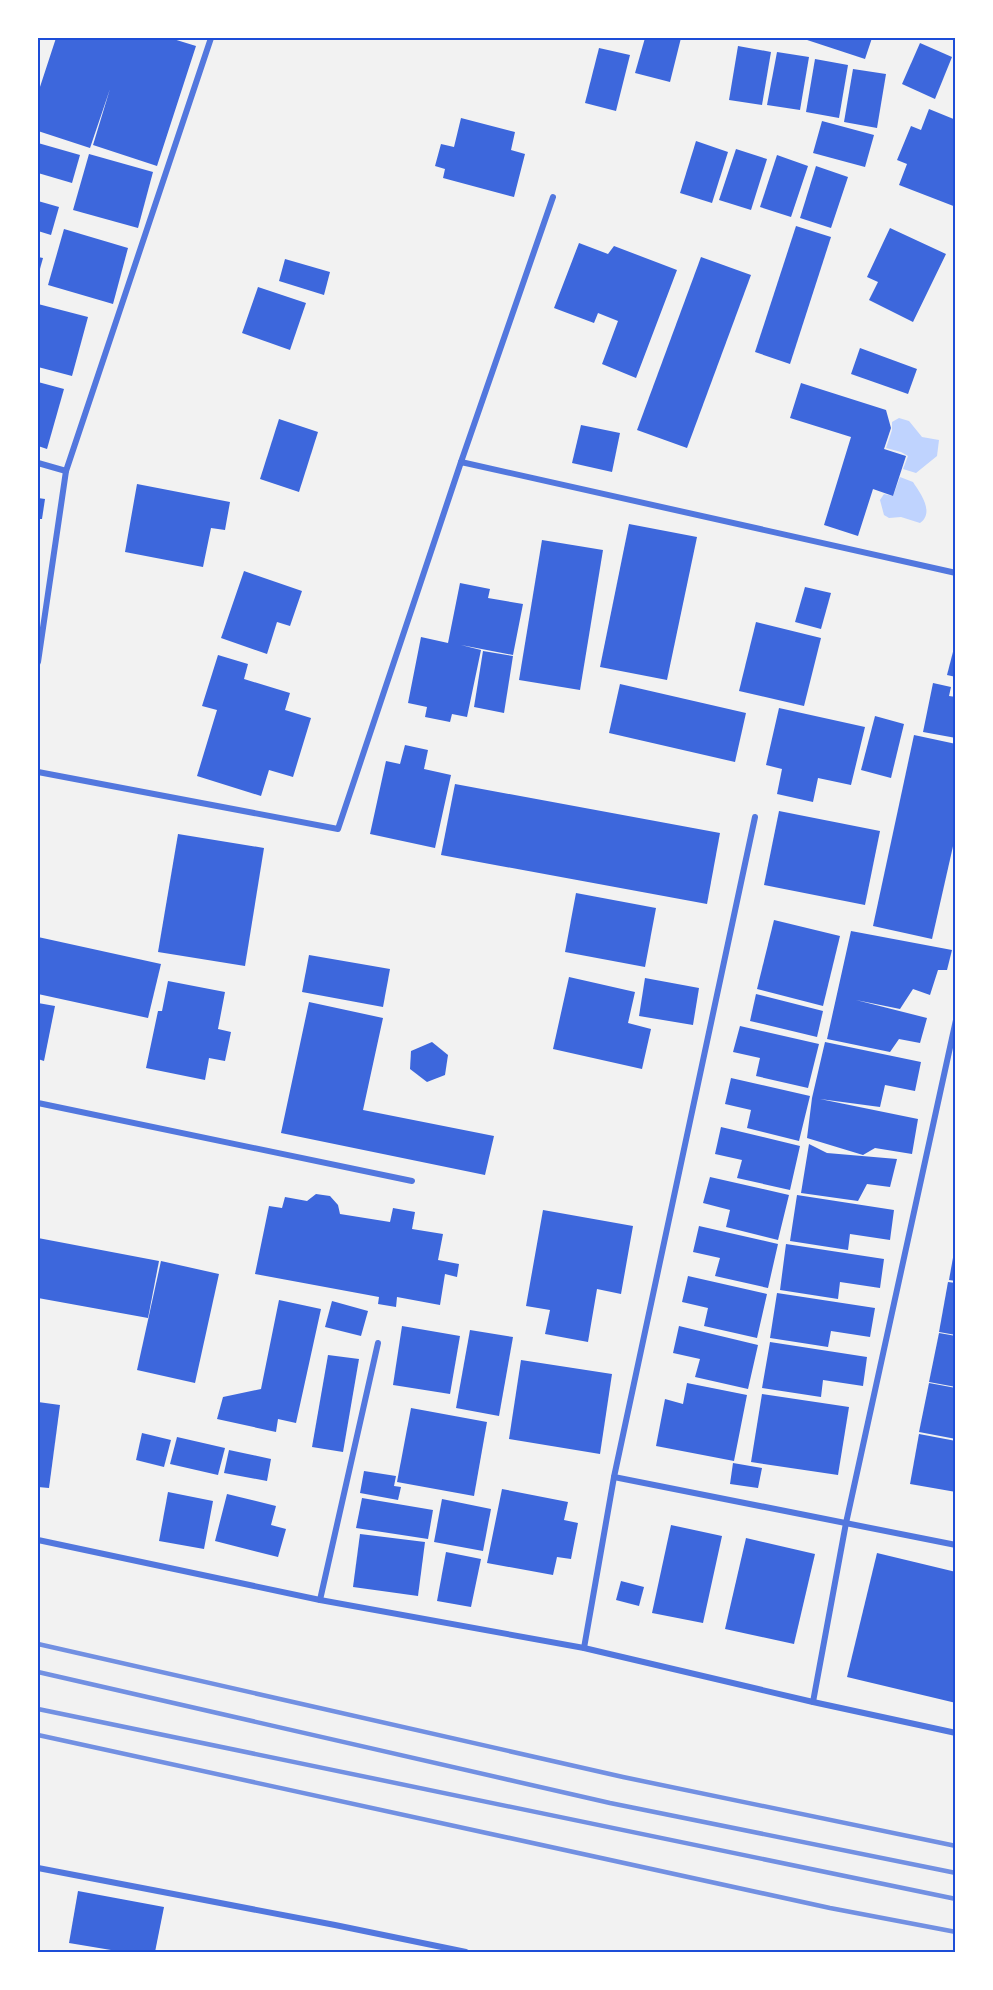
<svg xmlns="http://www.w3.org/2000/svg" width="993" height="1990" font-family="Montserrat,sans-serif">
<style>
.water{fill:#bfd3fe}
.building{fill:#3d67dc}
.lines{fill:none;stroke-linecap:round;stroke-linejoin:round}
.minor{stroke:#5277de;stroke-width:6}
.rail{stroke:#7290e2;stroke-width:4.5}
.neatline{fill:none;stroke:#1d4ed8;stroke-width:2}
</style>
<rect width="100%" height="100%" fill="#f2f2f2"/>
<g class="water">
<path d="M 899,418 L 909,421 L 922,437 L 939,440 L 937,456 L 916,473 L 903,469 L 908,456 L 901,452 L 886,448 L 892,430 L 892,422 Z"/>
<path d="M 900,477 L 913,482 C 920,493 935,512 920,523 L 901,517 L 889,518 L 884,515 L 880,500 L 884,494 L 893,496 Z"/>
</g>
<g class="building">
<path d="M 56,38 L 170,38 L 196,46 L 157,166 L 93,145 L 110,89 L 90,148 L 38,131 L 38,93 Z"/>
<path d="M 645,38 L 681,38 L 670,82 L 635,73 Z"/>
<path d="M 801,38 L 872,38 L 865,59 Z"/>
<path d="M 920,43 L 952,57 L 935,99 L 902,84 Z"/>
<path d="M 738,46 L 771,52 L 762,105 L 729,100 Z"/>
<path d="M 599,48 L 630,55 L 616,111 L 585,103 Z"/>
<path d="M 777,52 L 809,57 L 800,110 L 767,105 Z"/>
<path d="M 815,59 L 848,65 L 839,118 L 806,112 Z"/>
<path d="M 853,69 L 886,74 L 877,128 L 844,122 Z"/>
<path d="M 929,109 L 956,120 L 956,207 L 899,185 L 907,164 L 897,160 L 911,126 L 921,130 Z"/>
<path d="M 461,118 L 515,132 L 511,150 L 525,154 L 514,197 L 443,178 L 445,169 L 435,166 L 441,144 L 454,147 Z"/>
<path d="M 822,121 L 874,135 L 865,167 L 813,153 Z"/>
<path d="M 696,141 L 728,152 L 712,203 L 680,193 Z"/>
<path d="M 38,143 L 80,155 L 72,183 L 38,173 Z"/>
<path d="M 736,149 L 767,159 L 751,210 L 719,200 Z"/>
<path d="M 89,154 L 153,172 L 138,228 L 73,210 Z"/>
<path d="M 777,155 L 808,166 L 791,217 L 760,207 Z"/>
<path d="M 816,166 L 848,177 L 831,228 L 800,218 Z"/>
<path d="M 38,201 L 59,207 L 51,235 L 38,231 Z"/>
<path d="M 796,226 L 831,237 L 790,364 L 755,352 Z"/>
<path d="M 890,228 L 946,254 L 913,322 L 869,300 L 878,282 L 867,277 Z"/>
<path d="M 64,229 L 128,248 L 113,304 L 48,285 Z"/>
<path d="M 579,243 L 608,254 L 614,246 L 677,270 L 636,378 L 602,364 L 618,321 L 598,313 L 594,323 L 554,308 Z"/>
<path d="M 38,257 L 43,258 L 38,276 Z"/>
<path d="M 701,257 L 751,275 L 687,448 L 637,430 Z"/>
<path d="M 285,259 L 330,272 L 324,295 L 279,281 Z"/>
<path d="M 258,287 L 306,303 L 290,350 L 242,333 Z"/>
<path d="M 38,304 L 88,317 L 72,376 L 38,367 Z"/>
<path d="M 860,348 L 917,369 L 908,394 L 851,374 Z"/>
<path d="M 38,382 L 64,389 L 47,449 L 38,446 Z"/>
<path d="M 801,383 L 886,410 L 891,428 L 884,449 L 906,456 L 893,496 L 873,489 L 858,536 L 824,525 L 851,437 L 790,418 Z"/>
<path d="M 279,419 L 318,432 L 299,492 L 260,479 Z"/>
<path d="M 581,425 L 620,433 L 612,472 L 572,463 Z"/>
<path d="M 137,484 L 230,502 L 225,530 L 211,528 L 203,567 L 125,552 Z"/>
<path d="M 38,498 L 45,499 L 42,519 L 38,519 Z"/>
<path d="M 629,524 L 697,537 L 667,680 L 600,667 Z"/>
<path d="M 542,540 L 603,550 L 580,690 L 519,680 Z"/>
<path d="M 244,571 L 302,591 L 290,626 L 277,622 L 267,654 L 221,638 Z"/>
<path d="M 460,583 L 490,589 L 488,598 L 523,604 L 513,655 L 461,645 L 481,650 L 467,717 L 452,714 L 450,722 L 425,717 L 427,707 L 408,703 L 421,637 L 448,643 Z"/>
<path d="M 805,587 L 831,593 L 821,629 L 795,622 Z"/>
<path d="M 756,622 L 821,638 L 804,706 L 739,691 Z"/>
<path d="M 955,644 L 956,644 L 956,677 L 947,675 Z"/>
<path d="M 483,651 L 513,656 L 504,713 L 474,707 Z"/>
<path d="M 218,655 L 248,664 L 244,679 L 290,693 L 285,710 L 311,718 L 293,777 L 269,770 L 261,796 L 197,776 L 217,710 L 202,706 Z"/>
<path d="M 933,683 L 951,687 L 949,696 L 956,697 L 956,738 L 923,732 Z"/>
<path d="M 620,684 L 746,713 L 735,762 L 609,733 Z"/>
<path d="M 779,708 L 865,727 L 851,785 L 818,778 L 813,802 L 777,794 L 782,769 L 766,765 Z"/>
<path d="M 875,716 L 904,724 L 891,778 L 861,770 Z"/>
<path d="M 914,735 L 956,744 L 956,833 L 932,939 L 873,926 Z"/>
<path d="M 405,745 L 428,750 L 424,769 L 451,775 L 435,848 L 370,834 L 386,761 L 400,764 Z"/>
<path d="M 455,784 L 720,833 L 707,904 L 441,855 Z"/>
<path d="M 779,811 L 880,831 L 865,905 L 764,885 Z"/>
<path d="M 178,834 L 264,848 L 245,966 L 158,952 Z"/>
<path d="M 576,893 L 656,908 L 645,967 L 565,952 Z"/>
<path d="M 774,920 L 840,936 L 823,1006 L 757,989 Z"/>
<path d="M 851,931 L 952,950 L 947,970 L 938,970 L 930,995 L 913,989 L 900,1009 L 856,1000 L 927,1018 L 920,1043 L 899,1039 L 890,1052 L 827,1039 Z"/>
<path d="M 38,937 L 161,964 L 148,1018 L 38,994 Z"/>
<path d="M 309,955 L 390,969 L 383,1007 L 302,992 Z"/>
<path d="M 569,977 L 635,992 L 628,1023 L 651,1029 L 642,1069 L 553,1049 Z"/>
<path d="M 645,978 L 699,988 L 693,1025 L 639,1016 Z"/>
<path d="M 168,981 L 225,992 L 218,1029 L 231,1032 L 225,1061 L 209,1058 L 205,1080 L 146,1068 L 158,1011 L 162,1011 Z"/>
<path d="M 756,994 L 823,1011 L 817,1037 L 750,1021 Z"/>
<path d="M 309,1002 L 383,1018 L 363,1110 L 494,1136 L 485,1175 L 281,1133 Z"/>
<path d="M 38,1003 L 55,1006 L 44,1061 L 38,1059 Z"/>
<path d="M 740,1026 L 819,1044 L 808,1088 L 756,1076 L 760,1058 L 733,1052 Z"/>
<path d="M 432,1042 L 448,1055 L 445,1075 L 427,1082 L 410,1069 L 411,1051 Z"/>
<path d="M 825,1042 L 921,1062 L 915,1091 L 885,1085 L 880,1107 L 820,1099 L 918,1119 L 912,1154 L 875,1148 L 863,1155 L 807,1138 L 812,1098 Z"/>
<path d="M 731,1078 L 810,1096 L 799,1141 L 747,1128 L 751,1110 L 725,1104 Z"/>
<path d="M 721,1127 L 800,1146 L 790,1190 L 737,1178 L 742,1160 L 715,1154 Z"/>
<path d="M 809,1144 L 827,1153 L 897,1159 L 890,1187 L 867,1184 L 858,1201 L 801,1193 Z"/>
<path d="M 710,1177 L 789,1195 L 778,1240 L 726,1227 L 730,1210 L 703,1203 Z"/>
<path d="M 316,1194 L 330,1196 L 338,1205 L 340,1214 L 390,1222 L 393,1208 L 415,1212 L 412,1229 L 443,1234 L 438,1260 L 459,1264 L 457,1277 L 445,1274 L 440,1305 L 397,1297 L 396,1307 L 378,1304 L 379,1297 L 255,1274 L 269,1206 L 282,1208 L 285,1197 L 307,1201 Z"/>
<path d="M 797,1195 L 894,1210 L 890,1240 L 850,1234 L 848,1250 L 790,1241 Z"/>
<path d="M 543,1210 L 633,1226 L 621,1294 L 597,1289 L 588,1342 L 545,1334 L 550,1310 L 526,1306 Z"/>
<path d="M 699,1226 L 778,1244 L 768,1288 L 715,1276 L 720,1258 L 693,1252 Z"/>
<path d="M 38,1238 L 159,1261 L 148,1318 L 38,1298 Z"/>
<path d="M 786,1244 L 884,1259 L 880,1288 L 840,1282 L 838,1299 L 780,1290 Z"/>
<path d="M 954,1252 L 956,1252 L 956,1281 L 949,1280 Z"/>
<path d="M 161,1261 L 219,1274 L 195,1383 L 137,1370 Z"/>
<path d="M 688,1276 L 767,1294 L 757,1338 L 704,1326 L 708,1308 L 682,1302 Z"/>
<path d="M 948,1282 L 956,1283 L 956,1335 L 939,1332 Z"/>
<path d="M 777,1293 L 875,1308 L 870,1337 L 831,1331 L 828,1347 L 770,1338 Z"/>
<path d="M 279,1300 L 321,1309 L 296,1423 L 278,1419 L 276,1432 L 217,1419 L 223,1397 L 261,1389 Z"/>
<path d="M 332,1301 L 368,1311 L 361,1336 L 325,1327 Z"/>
<path d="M 402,1326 L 460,1336 L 450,1394 L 393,1385 Z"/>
<path d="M 679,1326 L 758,1345 L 748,1389 L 695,1377 L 700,1359 L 673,1353 Z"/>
<path d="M 470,1330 L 513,1337 L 499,1416 L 456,1408 Z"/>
<path d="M 939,1333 L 956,1336 L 956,1387 L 929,1382 Z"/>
<path d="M 770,1342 L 867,1357 L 863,1386 L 823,1380 L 821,1397 L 762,1388 Z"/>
<path d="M 328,1355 L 359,1359 L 343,1452 L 312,1447 Z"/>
<path d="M 521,1360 L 612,1374 L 600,1454 L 509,1439 Z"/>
<path d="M 687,1383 L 747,1395 L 734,1461 L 656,1446 L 665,1399 L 683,1404 Z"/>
<path d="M 929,1383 L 956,1388 L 956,1439 L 919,1432 Z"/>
<path d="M 762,1394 L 849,1407 L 838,1475 L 751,1462 Z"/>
<path d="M 38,1402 L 60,1405 L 49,1488 L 38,1487 Z"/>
<path d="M 411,1408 L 487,1422 L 474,1496 L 397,1482 Z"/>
<path d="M 142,1433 L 171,1440 L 164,1467 L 136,1460 Z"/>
<path d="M 919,1434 L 956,1441 L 956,1492 L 910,1484 Z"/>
<path d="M 177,1437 L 225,1448 L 218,1475 L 170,1464 Z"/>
<path d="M 229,1450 L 271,1459 L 267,1481 L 224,1473 Z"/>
<path d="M 733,1463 L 762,1468 L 758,1488 L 730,1484 Z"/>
<path d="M 364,1471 L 396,1476 L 394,1486 L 401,1487 L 398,1500 L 360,1493 Z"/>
<path d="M 502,1489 L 568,1502 L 564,1520 L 578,1523 L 571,1559 L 557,1557 L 553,1575 L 487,1563 Z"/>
<path d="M 168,1492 L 213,1501 L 204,1549 L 159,1541 Z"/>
<path d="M 227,1494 L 276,1506 L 271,1525 L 286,1529 L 278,1557 L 215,1541 Z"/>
<path d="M 362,1498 L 433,1510 L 428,1539 L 356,1528 Z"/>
<path d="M 442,1499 L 491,1509 L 483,1551 L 434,1542 Z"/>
<path d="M 671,1525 L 722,1536 L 703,1623 L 652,1613 Z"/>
<path d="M 360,1534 L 425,1542 L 418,1596 L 353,1587 Z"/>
<path d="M 746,1538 L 815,1554 L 794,1644 L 725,1629 Z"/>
<path d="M 446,1552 L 481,1559 L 471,1607 L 437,1601 Z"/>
<path d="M 877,1553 L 956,1572 L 956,1703 L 847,1677 Z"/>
<path d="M 621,1581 L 644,1587 L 639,1606 L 616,1600 Z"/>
<path d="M 78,1891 L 164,1907 L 155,1952 L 123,1952 L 69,1943 Z"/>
</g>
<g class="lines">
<g class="minor">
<path d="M 461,462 L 553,197"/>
<path d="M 38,463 L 66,471"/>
<path d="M 38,662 L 66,471 L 211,38"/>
<path d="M 38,772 L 338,829 L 461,462 L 956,573"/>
<path d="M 38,1103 L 412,1181"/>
<path d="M 614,1477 L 956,1545"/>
<path d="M 38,1540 L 320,1600 L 584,1648 L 813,1702 L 956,1733"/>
<path d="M 320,1600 L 378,1343"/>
<path d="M 584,1648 L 614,1477 L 755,817"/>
<path d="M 813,1702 L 846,1523 L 956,1020"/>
<path d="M 38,1868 L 335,1925 L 466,1952"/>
</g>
<g class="rail">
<path d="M 38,1644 L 623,1777 L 956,1846"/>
<path d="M 38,1672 L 610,1803 L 956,1873"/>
<path d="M 38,1709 L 956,1899"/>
<path d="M 38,1735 L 830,1908 L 956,1932"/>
</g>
</g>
<rect width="993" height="1990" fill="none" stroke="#ffffff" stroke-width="78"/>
<rect x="39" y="39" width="915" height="1912" class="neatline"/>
</svg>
